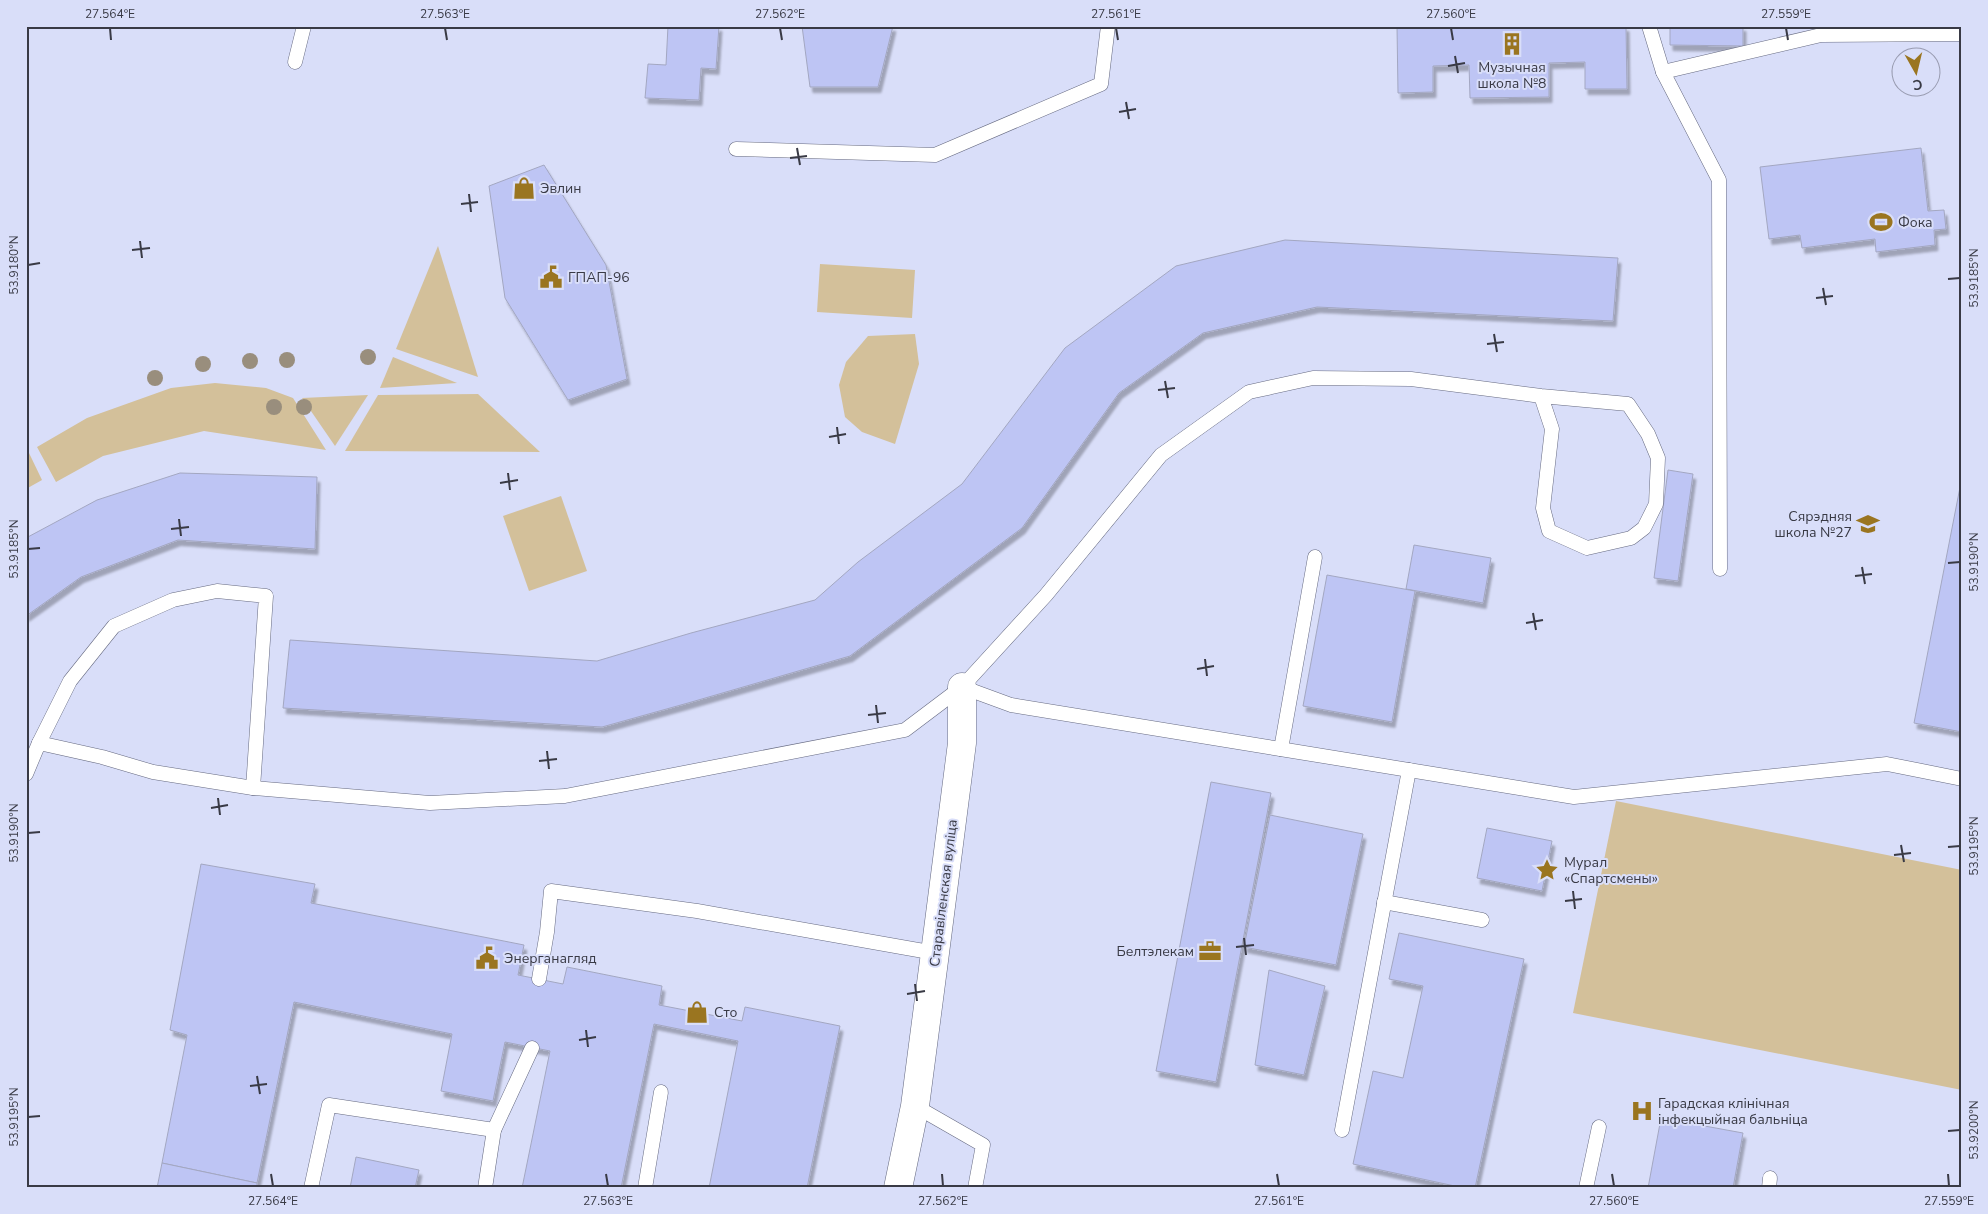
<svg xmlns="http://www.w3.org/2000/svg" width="1988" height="1214" font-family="'Nunito Sans',sans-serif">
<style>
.green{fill:#d3c09a}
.building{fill:#bec5f4;stroke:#a3a7c1;filter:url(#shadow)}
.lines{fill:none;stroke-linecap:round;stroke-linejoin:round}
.lane-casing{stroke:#666a81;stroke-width:15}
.street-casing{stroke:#666a81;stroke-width:29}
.lane{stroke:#fff;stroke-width:14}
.street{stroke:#fff;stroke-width:28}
.tree{fill:#998e7d}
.ticks{fill:none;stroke:#393a45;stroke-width:2}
.labels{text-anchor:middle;stroke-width:4;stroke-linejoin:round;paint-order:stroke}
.poi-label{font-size:14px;fill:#393a45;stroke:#d9def9;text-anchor:start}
.street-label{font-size:14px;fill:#393a45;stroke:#d9def9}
.neatline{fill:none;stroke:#393a45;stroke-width:2}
.ticks-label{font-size:12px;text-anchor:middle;fill:#393a45}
</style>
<defs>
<filter id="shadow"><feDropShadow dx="3" dy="5.5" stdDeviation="1" flood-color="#0004"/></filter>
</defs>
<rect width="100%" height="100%" fill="#d9def9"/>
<g class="green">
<path d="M 438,246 L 478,377 L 396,349 Z"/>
<path d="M 820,264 L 915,270 L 912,318 L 817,312 Z"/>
<path d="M 915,334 L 919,364 L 895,444 L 862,432 L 845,417 L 839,385 L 846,362 L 868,336 Z"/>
<path d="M 393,357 L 457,383 L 380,388 Z"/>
<path d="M 215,383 L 266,388 L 293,398 L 326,450 L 204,431 L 103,456 L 56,482 L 37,447 L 87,418 L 171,388 Z"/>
<path d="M 478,394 L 540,452 L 345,451 L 378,395 Z"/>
<path d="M 368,395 L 335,446 L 302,398 Z"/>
<path d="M 29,453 L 42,480 L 26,489 L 26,455 Z"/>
<path d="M 561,496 L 587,571 L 529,591 L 503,516 Z"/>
<path d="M 1616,801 L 1962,870 L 1962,1090 L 1573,1013 Z"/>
</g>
<g class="building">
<path d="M 668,26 L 719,26 L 716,69 L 701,68 L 699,100 L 645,98 L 648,64 L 666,65 Z"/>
<path d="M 802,26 L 893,26 L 878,87 L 810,87 Z"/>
<path d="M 1397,26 L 1626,26 L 1627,89 L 1585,89 L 1585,62 L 1549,63 L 1549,97 L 1470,98 L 1469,65 L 1433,66 L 1433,92 L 1398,93 Z"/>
<path d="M 1670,26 L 1743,26 L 1743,46 L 1670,45 Z"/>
<path d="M 1921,148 L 1928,211 L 1944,210 L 1946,229 L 1934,230 L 1935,245 L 1876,252 L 1875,239 L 1802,248 L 1800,235 L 1769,239 L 1760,167 Z"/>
<path d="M 544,165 L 606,265 L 627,379 L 568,400 L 505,298 L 489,186 Z"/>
<path d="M 1285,240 L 1618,258 L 1613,321 L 1317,307 L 1203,333 L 1119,393 L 1022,528 L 850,656 L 688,703 L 602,727 L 283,708 L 290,640 L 597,661 L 691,633 L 815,600 L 858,562 L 962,484 L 1065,348 L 1176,266 Z"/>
<path d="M 1668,470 L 1693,474 L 1678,581 L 1654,578 Z"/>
<path d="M 180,473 L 317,477 L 315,549 L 178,540 L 81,577 L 26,616 L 26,538 L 97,500 Z"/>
<path d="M 1962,477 L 1962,732 L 1914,723 Z"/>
<path d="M 1414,545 L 1491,558 L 1483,603 L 1406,589 Z"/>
<path d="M 1327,575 L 1415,591 L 1392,722 L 1303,706 Z"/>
<path d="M 1211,782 L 1271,793 L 1216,1082 L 1156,1071 Z"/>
<path d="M 1270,815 L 1363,834 L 1336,965 L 1244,947 Z"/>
<path d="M 1487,828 L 1552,841 L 1542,891 L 1477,878 Z"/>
<path d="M 201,864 L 315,884 L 311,903 L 524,945 L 518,975 L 563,984 L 567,967 L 662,986 L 659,1005 L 742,1021 L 745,1007 L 840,1026 L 807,1188 L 709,1188 L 738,1041 L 654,1024 L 621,1188 L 522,1188 L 550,1051 L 505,1042 L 493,1101 L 441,1091 L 452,1034 L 294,1002 L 257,1183 L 162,1163 L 187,1035 L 170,1030 Z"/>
<path d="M 1399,933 L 1524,959 L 1475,1188 L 1464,1188 L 1353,1164 L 1373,1071 L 1403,1078 L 1423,986 L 1389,979 Z"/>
<path d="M 1269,970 L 1325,986 L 1304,1075 L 1255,1065 Z"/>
<path d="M 1661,1118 L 1743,1133 L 1733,1188 L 1648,1188 Z"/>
<path d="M 356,1157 L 419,1170 L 415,1188 L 350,1188 Z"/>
<path d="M 162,1163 L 257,1183 L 257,1188 L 157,1188 Z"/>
</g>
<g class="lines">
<defs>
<g id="lane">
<path d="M 1649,26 L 1663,72 L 1719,180 L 1720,569"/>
<path d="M 295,62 L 304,26"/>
<path d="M 1663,72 L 1821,35 L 1962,34"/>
<path d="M 736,149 L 935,155 L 1101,84 L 1108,26"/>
<path d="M 962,687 L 1011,705 L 1574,797 L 1887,764 L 1962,779"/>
<path d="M 39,743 L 70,681 L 114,626 L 173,600 L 217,591 L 266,596 L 253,788"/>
<path d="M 1281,749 L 1315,557"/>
<path d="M 26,774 L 39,743 L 102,757 L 153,772 L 253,788 L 430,803 L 565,796 L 905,730 L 962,687 L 1046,595 L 1161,455 L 1249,392 L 1313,378 L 1411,379 L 1541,396 L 1628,404 L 1648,434 L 1658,458 L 1656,504 L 1644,528 L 1631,538 L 1587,548 L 1549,531 L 1543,508 L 1552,429 L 1541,396"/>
<path d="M 1384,902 L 1482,920"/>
<path d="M 539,979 L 547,932 L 551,891 L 697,911 L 935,953"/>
<path d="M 915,1106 L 983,1145 L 975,1188"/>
<path d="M 494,1130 L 532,1048"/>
<path d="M 1342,1130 L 1409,770"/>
<path d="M 311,1188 L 329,1105 L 494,1130 L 485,1188"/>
<path d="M 645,1188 L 661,1092"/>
<path d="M 1586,1188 L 1599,1127"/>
<path d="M 1769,1188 L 1770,1178"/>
</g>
<path id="street" d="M 898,1188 L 915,1106 L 935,953 L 962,743 L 962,687"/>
</defs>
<use href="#lane" class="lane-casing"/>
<use href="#street" class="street-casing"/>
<use href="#lane" class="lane"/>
<use href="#street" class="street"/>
</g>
<g class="tree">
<circle cx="368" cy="357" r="8"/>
<circle cx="287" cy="360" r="8"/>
<circle cx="250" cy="361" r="8"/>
<circle cx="203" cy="364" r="8"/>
<circle cx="155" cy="378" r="8"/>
<circle cx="274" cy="407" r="8"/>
<circle cx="304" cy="407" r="8"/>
</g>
<path class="ticks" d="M 110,28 L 111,40M 445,28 L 447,40M 780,28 L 782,40M 1116,28 L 1118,40M 1451,28 L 1453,40M 1786,28 L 1788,40M 1455,56 L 1458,73M 1448,66 L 1465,63M 1126,102 L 1129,119M 1119,112 L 1136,109M 797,148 L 800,165M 790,158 L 807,156M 469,194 L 471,212M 461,204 L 478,202M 140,241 L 142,258M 132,250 L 150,248M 28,265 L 40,263M 1948,279 L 1960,278M 1823,288 L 1826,305M 1816,298 L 1833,296M 1494,334 L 1497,352M 1487,344 L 1504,342M 1165,381 L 1168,398M 1158,390 L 1175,388M 837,427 L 839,444M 829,437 L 846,434M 508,473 L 510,490M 500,483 L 518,480M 179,519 L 181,536M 171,529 L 189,527M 28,549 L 40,548M 1948,563 L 1960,562M 1862,567 L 1865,584M 1855,576 L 1872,574M 1533,613 L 1536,630M 1526,623 L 1543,620M 1205,659 L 1207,676M 1197,669 L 1214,666M 876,705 L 878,723M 868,715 L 886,713M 547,751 L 549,769M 539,761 L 557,759M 218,798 L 220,815M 211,808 L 228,805M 28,833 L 40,832M 1901,845 L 1904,862M 1948,847 L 1960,846M 1894,855 L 1911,853M 1573,891 L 1575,909M 1565,901 L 1582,899M 1244,938 L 1246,955M 1236,947 L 1254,945M 915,984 L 917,1001M 907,994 L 925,991M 586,1030 L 588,1047M 579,1040 L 596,1037M 257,1076 L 260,1094M 250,1086 L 267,1084M 28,1117 L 40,1116M 1948,1131 L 1960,1130M 271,1174 L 273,1186M 606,1174 L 608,1186M 942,1174 L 943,1186M 1277,1174 L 1279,1186M 1612,1174 L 1614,1186M 1948,1174 L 1949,1186"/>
<defs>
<symbol id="building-bare" viewBox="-9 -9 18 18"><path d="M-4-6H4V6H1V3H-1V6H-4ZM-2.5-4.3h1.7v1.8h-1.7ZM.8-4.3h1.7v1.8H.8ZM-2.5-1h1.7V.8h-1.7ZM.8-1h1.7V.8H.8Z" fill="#9a7520" stroke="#d9def9" stroke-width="2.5" paint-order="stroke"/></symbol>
<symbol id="shop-bare" viewBox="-9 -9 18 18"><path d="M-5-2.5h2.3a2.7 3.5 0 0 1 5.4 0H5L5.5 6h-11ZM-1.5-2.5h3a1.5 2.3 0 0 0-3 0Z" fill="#9a7520" stroke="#d9def9" stroke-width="2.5" paint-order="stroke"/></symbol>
<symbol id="stadium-bare" viewBox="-9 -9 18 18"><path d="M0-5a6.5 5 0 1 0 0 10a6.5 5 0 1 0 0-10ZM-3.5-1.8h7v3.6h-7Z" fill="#9a7520" stroke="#d9def9" stroke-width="2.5" paint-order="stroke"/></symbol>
<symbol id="civic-bare" viewBox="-9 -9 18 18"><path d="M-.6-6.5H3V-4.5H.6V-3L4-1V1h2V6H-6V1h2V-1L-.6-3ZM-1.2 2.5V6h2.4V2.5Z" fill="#9a7520" stroke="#d9def9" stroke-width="2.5" paint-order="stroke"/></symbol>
<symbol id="school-bare" viewBox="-9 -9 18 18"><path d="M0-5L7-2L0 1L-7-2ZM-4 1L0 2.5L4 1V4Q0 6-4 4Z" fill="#9a7520" stroke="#d9def9" stroke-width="2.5" paint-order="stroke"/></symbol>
<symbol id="sight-bare" viewBox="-9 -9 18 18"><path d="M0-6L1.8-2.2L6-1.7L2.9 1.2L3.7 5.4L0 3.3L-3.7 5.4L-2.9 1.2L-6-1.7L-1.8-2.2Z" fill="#9a7520" stroke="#d9def9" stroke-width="2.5" paint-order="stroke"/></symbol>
<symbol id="office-bare" viewBox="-9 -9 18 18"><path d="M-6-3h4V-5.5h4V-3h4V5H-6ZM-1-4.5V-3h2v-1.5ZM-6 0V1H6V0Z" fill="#9a7520" stroke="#d9def9" stroke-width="2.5" paint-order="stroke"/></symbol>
<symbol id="hospital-bare" viewBox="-9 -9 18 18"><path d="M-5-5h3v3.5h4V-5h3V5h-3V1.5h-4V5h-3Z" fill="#9a7520" stroke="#d9def9" stroke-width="2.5" paint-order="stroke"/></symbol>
</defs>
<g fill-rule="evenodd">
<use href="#building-bare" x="1496" y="28" width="32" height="32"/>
<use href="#shop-bare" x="508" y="172" width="32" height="32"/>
<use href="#stadium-bare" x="1865" y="206" width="32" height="32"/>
<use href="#civic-bare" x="535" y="261" width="32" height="32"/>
<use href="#school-bare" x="1852" y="508" width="32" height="32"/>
<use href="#sight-bare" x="1531" y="854" width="32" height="32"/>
<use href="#office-bare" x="1194" y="935" width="32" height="32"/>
<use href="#civic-bare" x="471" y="942" width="32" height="32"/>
<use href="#shop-bare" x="681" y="996" width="32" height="32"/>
<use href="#hospital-bare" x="1626" y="1095" width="32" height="32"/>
</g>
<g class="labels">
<g class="poi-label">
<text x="1512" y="72" text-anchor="middle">Музычная<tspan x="1512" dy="16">школа №8</tspan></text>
<text x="540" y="193">Эвлин</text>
<text x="1898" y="227">Фока</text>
<text x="568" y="282">ГПАП-96</text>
<text x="1852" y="521" text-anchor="end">Сярэдняя<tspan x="1852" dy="16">школа №27</tspan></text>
<text x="1564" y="867">Мурал<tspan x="1564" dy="16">«Спартсмены»</tspan></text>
<text x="1194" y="956" text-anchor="end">Белтэлекам</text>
<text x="504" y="963">Энерганагляд</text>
<text x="714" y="1017">Сто</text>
<text x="1658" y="1108">Гарадская клінічная<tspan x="1658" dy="16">інфекцыйная бальніца</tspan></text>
</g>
<g class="street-label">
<text transform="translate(943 893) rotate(-83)" y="5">Старавіленская вуліца</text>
</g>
</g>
<rect width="1988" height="1214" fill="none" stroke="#d9def9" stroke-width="55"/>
<g transform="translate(1916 72) rotate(172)"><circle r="24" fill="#d9def9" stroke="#999cb1"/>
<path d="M0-4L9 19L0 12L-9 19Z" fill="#9a7520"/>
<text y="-8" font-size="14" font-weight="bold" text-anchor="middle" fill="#393a45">С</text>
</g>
<rect x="28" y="28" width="1932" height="1158" class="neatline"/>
<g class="ticks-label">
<text x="110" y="18">27.564°E</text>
<text x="445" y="18">27.563°E</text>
<text x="780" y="18">27.562°E</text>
<text x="1116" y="18">27.561°E</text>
<text x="1451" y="18">27.560°E</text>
<text x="1786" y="18">27.559°E</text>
<text transform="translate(14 265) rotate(-90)" y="4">53.9180°N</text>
<text transform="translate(1974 278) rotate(-90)" y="4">53.9185°N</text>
<text transform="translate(14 549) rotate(-90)" y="4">53.9185°N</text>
<text transform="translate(1974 562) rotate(-90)" y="4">53.9190°N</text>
<text transform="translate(14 833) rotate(-90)" y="4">53.9190°N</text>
<text transform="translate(1974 846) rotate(-90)" y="4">53.9195°N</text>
<text transform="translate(14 1117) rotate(-90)" y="4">53.9195°N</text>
<text transform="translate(1974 1130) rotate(-90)" y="4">53.9200°N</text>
<text x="273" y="1205">27.564°E</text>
<text x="608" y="1205">27.563°E</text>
<text x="943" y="1205">27.562°E</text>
<text x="1279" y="1205">27.561°E</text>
<text x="1614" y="1205">27.560°E</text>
<text x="1949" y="1205">27.559°E</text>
</g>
</svg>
